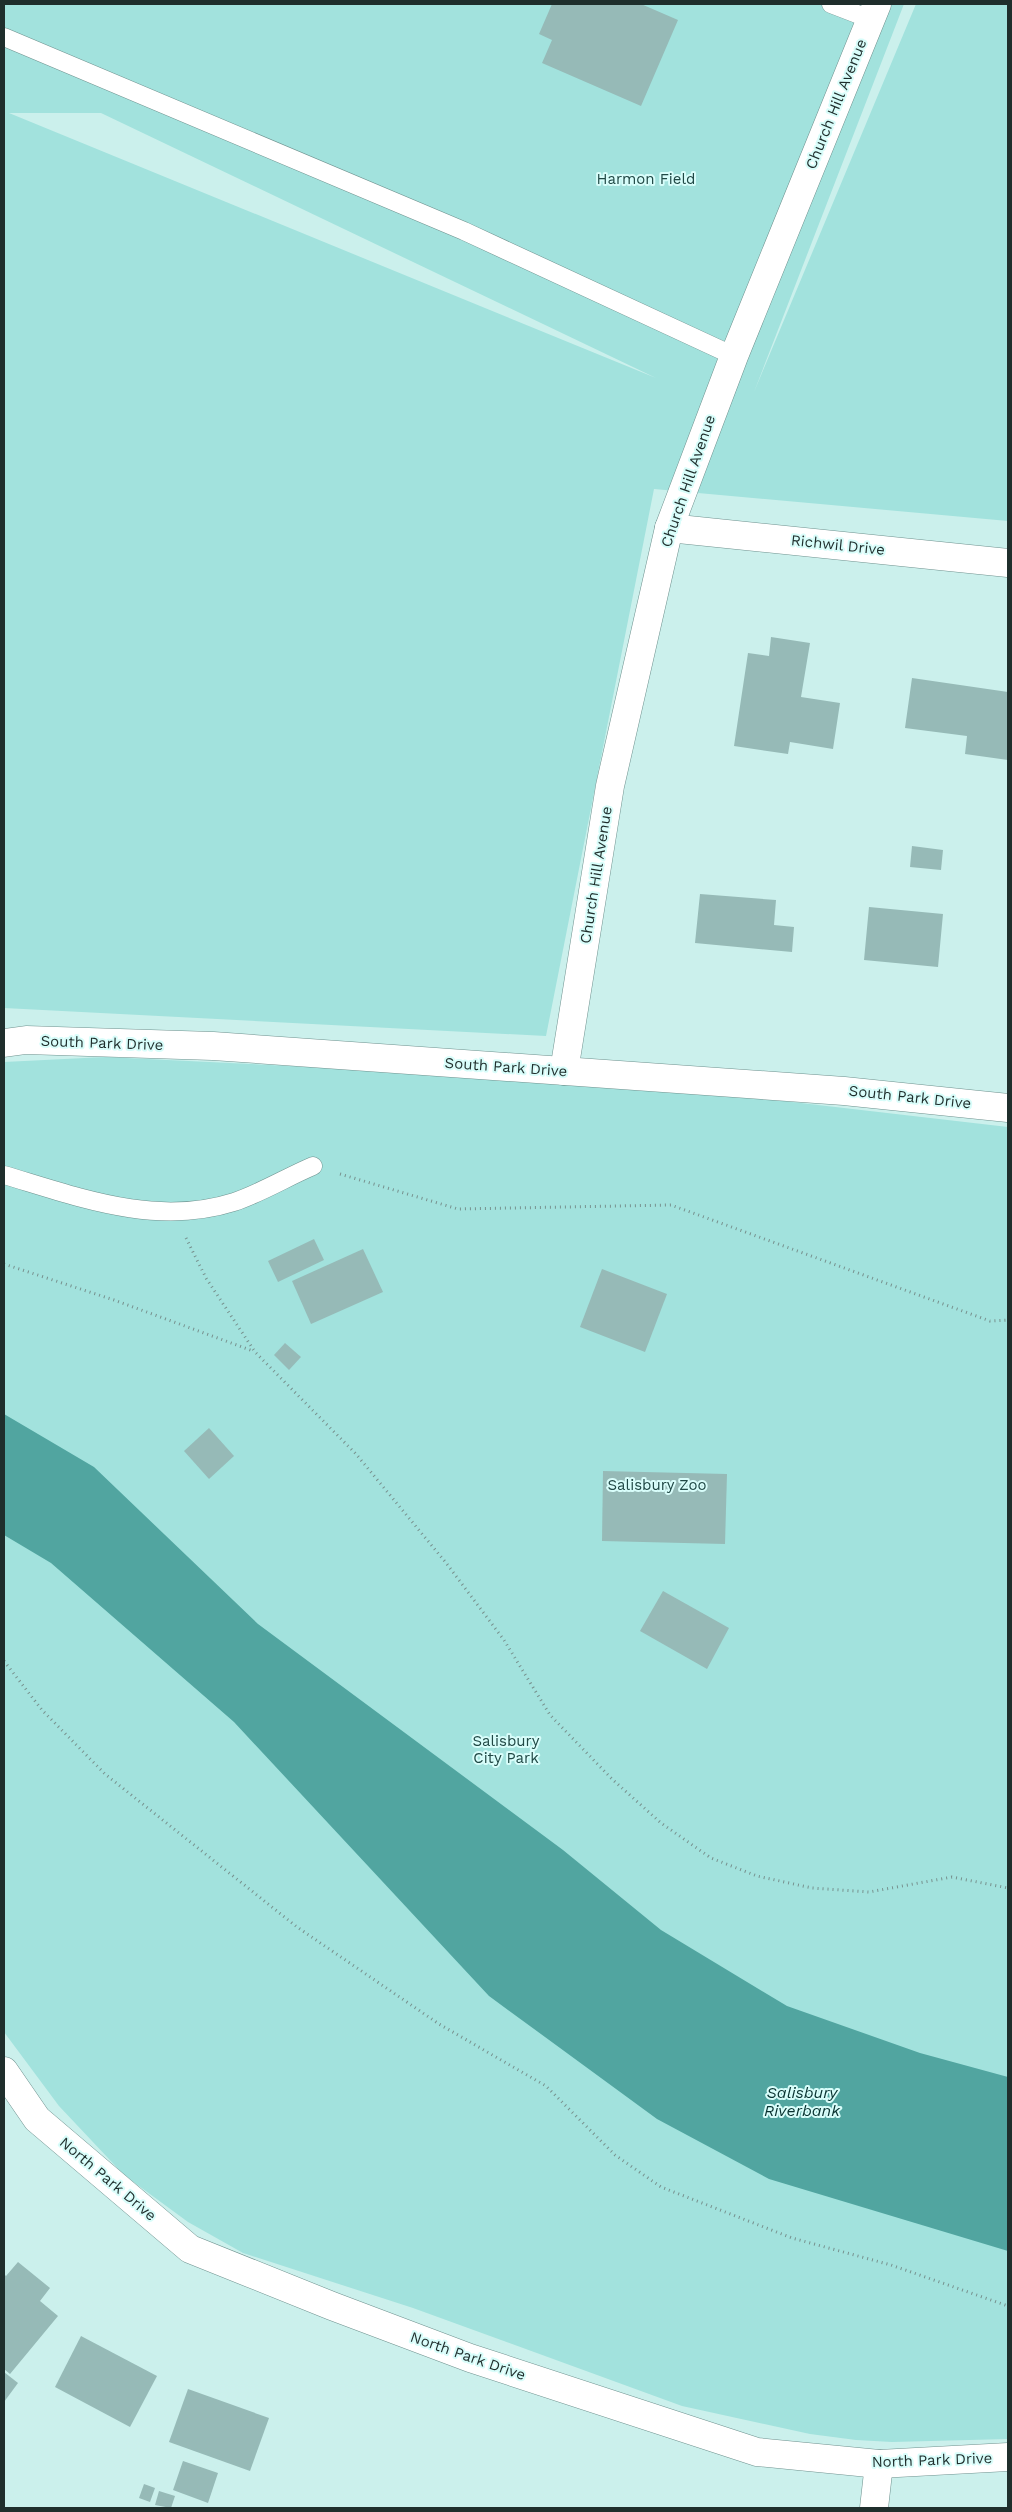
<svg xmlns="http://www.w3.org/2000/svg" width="1012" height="2512" font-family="'Work Sans',sans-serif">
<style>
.green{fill:#a2e2dd;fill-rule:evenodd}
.water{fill:#51a5a0}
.building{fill:#96bab7}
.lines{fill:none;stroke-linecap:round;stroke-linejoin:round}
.lane-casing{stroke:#6f928f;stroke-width:19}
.street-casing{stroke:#6f928f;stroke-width:29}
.secondary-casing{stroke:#6f928f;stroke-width:29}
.path{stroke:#77918e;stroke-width:3;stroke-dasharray:1 4;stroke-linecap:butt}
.lane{stroke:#fff;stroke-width:18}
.street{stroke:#fff;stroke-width:28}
.secondary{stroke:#fff;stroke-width:28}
.labels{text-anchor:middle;stroke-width:4;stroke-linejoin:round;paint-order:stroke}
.street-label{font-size:15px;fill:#1f2e2c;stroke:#d8fdfa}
.park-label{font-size:15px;fill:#204845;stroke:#d8fdfa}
.water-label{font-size:16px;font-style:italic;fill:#083230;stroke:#d8fdfa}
</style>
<rect width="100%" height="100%" fill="#cbf0ec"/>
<g class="green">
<path d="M 4,4 L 904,4 L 754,392 L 916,4 L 1008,4 L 1008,521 L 654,489 L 546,1036 L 4,1008 ZM 101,113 L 656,378 L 9,113 Z"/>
<path d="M 105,1057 L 495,1076 L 671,1088 L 1008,1127 L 1008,2439 L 892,2442 L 856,2440 L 810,2434 L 682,2406 L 413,2308 L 243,2253 L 188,2222 L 124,2175 L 59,2106 L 4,2032 L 4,1062 Z"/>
</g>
<path class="water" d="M 4,1414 L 94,1467 L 258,1624 L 563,1850 L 661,1930 L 787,2006 L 920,2053 L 1008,2077 L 1008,2251 L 769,2179 L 657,2119 L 489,1996 L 234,1722 L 51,1563 L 4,1535 Z"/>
<g class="building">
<path d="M 552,4 L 641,4 L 678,20 L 641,106 L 542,63 L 552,40 L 539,34 Z"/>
<path d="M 771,637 L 810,643 L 801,697 L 840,703 L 833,749 L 790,742 L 788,754 L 734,746 L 748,653 L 769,656 Z"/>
<path d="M 912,678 L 1008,692 L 1008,760 L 965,754 L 967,736 L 905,728 Z"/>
<path d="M 912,846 L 943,850 L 941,870 L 910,867 Z"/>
<path d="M 700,894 L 776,900 L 774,925 L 794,927 L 792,952 L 695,943 Z"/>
<path d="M 869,907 L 943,914 L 938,967 L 864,960 Z"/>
<path d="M 314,1239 L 324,1260 L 278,1282 L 268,1261 Z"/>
<path d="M 363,1249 L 383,1292 L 311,1324 L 292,1281 Z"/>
<path d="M 602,1269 L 667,1294 L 645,1352 L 580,1327 Z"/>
<path d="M 285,1343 L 301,1357 L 289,1370 L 274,1355 Z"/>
<path d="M 209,1428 L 234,1456 L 209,1479 L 184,1451 Z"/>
<path d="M 603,1471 L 727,1474 L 725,1544 L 602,1541 Z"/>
<path d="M 663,1591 L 729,1628 L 707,1669 L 640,1631 Z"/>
<path d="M 18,2262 L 50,2288 L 40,2301 L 58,2316 L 10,2374 L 4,2369 L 4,2274 L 6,2276 Z"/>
<path d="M 81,2336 L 157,2376 L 130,2427 L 55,2387 Z"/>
<path d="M 4,2372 L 18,2383 L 4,2402 Z"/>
<path d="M 188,2389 L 269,2418 L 250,2471 L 169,2442 Z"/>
<path d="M 183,2461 L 218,2473 L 208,2503 L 173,2490 Z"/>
<path d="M 144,2484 L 155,2488 L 150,2502 L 139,2498 Z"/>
<path d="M 159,2491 L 175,2496 L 171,2508 L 155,2505 Z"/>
</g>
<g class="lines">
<defs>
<g id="lane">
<path d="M 831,4 L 870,19"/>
<path d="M 4,37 L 464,231 L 734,356"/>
<path d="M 4,1175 C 78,1197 156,1227 234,1202 C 261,1193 287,1177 313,1166"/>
</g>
<g id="street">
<path d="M 669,528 L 1008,563"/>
<path d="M 564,1071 L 610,786 L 669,528 L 734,356 L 877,4"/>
<path d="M 4,2071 L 37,2119 L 190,2249 L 332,2306 L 470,2358 L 757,2452 L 879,2464 L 1008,2457"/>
<path d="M 874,2508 L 879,2464"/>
</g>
<path id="secondary" d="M 4,1043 L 26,1040 L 213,1046 L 844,1091 L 1008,1108"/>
</defs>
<use href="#lane" class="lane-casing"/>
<use href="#street" class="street-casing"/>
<use href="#secondary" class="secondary-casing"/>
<g class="path">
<path d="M 340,1174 L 458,1209 L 671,1205 L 990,1321 L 1008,1320"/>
<path d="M 186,1238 L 206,1278 L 255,1352 L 356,1454 L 447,1564 L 504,1640 L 550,1715 L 612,1779 L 661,1823 L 711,1858 L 757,1876 L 812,1888 L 869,1892 L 952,1877 L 1008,1888"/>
<path d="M 4,1264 L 114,1300 L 253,1351"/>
<path d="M 4,1661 L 42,1710 L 105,1774 L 297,1927 L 439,2024 L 546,2086 L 615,2155 L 661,2187 L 792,2238 L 891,2265 L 1008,2306"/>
</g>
<use href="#lane" class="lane"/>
<use href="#street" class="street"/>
<use href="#secondary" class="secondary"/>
</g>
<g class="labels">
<g class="street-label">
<text transform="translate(836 104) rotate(-68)" y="5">Church Hill Avenue</text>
<text transform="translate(688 481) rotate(-71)" y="5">Church Hill Avenue</text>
<text transform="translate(838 545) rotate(6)" y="5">Richwil Drive</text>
<text transform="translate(596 875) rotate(-81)" y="5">Church Hill Avenue</text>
<text transform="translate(102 1043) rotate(2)" y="5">South Park Drive</text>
<text transform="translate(506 1067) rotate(4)" y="5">South Park Drive</text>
<text transform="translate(910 1097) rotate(6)" y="5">South Park Drive</text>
<text transform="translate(108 2179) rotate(40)" y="5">North Park Drive</text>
<text transform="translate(468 2356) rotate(19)" y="5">North Park Drive</text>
<text transform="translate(932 2460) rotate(-2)" y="5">North Park Drive</text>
</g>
<g class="park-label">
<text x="646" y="184">Harmon Field</text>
<text x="657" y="1490">Salisbury Zoo</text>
<text x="506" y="1746">Salisbury<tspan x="506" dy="17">City Park</tspan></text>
</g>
<g class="water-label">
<text x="802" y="2098">Salisbury<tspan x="802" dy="18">Riverbank</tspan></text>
</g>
</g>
<rect width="1012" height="2512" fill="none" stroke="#1f2e2c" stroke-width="10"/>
</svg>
